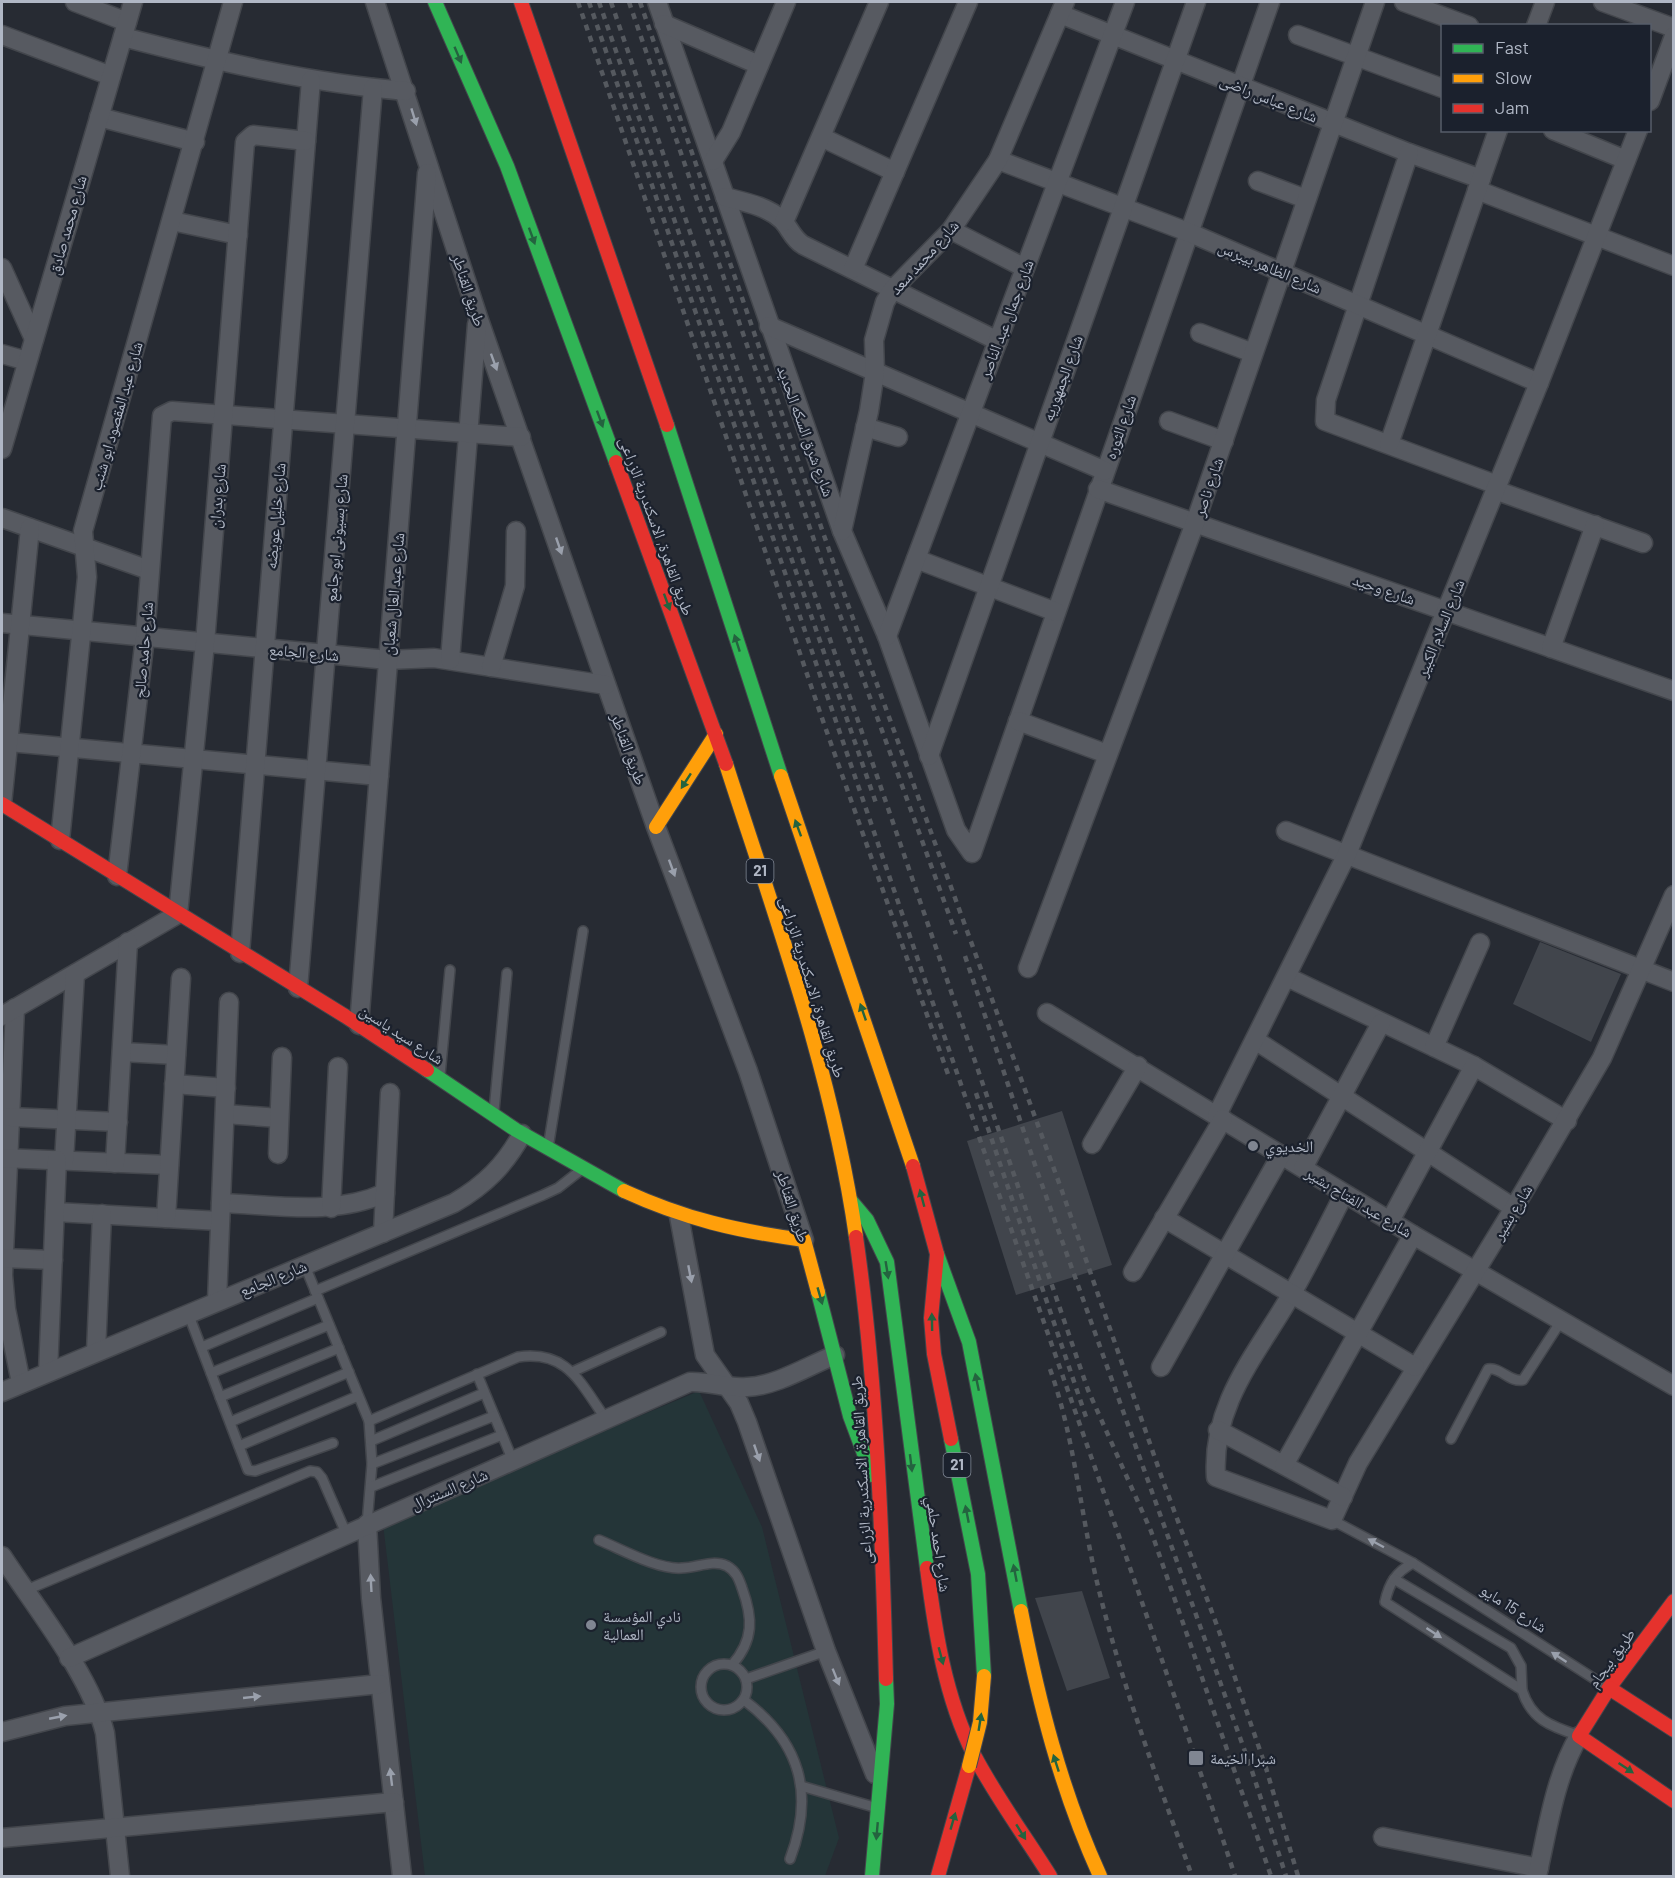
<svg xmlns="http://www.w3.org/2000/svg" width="1675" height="1878" font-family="Barlow,'Noto Naskh Arabic',sans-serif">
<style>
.green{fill:#243538}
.building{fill:#41454c}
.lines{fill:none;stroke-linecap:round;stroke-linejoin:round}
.lane-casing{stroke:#43464c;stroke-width:12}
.street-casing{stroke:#43464c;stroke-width:21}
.fast-casing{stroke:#43464c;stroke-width:16}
.slow-casing{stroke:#43464c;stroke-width:16}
.jam-casing{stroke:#43464c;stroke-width:16}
.lane{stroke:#575a61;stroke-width:9}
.street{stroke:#575a61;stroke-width:18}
.fast{stroke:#30b455;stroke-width:14}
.slow{stroke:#ff9f0a;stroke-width:14}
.jam{stroke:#e5322d;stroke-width:14}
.rail{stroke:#55595f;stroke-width:4.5;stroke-dasharray:6 6;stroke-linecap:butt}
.slow-bridge-casing{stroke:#44474f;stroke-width:16;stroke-linecap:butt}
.slow-bridge{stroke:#ff9f0a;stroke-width:14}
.oneway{fill:#24633f}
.oneway2{fill:#9aa0ac}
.poi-dot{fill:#808692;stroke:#1b212d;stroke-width:2}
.labels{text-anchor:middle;stroke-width:4.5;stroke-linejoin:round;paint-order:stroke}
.shield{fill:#1b212d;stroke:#838a97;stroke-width:1.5}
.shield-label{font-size:15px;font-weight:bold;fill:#b0b7c5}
.street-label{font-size:16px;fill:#b0b7c5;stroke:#1b212d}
.poi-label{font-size:16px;fill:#b0b7c5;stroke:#1b212d;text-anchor:start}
</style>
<rect width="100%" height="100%" fill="#272b33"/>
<path class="green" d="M 699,1391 L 762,1527 L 839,1838 L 825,1876 L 425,1876 L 383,1524 Z"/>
<g class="building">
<path d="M 1540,942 L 1621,974 L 1591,1042 L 1513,1004 Z"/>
<path d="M 1062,1111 L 1112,1265 L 1016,1295 L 967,1141 Z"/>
<path d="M 1082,1591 L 1110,1678 L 1067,1691 L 1035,1598 Z"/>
</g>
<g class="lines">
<defs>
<g id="lane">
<path d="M 440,1075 L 450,970"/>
<path d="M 494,1111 L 507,973"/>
<path d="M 548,1148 L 583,931"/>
<path d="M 305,1266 L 369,1421 L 372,1464 L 367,1524"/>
<path d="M 315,1291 L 543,1195 L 558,1188 L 581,1170"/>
<path d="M 188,1313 L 248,1470 L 255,1471 L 333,1443"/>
<path d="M 202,1347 L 318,1298"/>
<path d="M 572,1372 L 661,1332"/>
<path d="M 211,1373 L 329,1325"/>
<path d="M 477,1374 L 513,1461"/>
<path d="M 220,1397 L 339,1348"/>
<path d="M 369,1421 L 518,1357 C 568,1350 580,1383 606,1419"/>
<path d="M 230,1422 L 349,1372"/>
<path d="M 1451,1439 L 1488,1369 C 1501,1367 1510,1383 1523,1380 L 1561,1321"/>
<path d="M 371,1441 L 484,1393"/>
<path d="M 239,1446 L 358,1396"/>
<path d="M 372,1464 L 494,1416"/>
<path d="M 371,1487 L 502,1435"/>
<path d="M 1332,1520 L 1413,1563 L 1607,1687"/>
<path d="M 599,1540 C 621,1549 658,1570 682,1568 C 697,1568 712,1559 727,1566 C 736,1571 739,1579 742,1588 C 753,1618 754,1640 732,1665"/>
<path d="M 1413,1563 C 1396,1572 1389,1583 1385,1602 L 1522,1690 C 1531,1719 1550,1726 1577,1735"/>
<path d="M 1394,1579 L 1511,1648 L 1521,1666 L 1522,1690"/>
<path d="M 24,1591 L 310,1471 L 317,1472 L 322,1478 L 346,1533"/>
<circle cx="724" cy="1687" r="23"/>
<path d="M 746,1679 L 826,1651"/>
<path d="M 744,1700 C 800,1742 815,1793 790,1859"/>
<path d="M 801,1786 L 874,1807"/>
</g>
<g id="street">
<path d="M 75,2 L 127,22"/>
<path d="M 375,2 L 478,317 L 656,827 L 748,1071 L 804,1240"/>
<path d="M 657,2 L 842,531 L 887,636 L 956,830 L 972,853 L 1270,2"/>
<path d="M 1404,2 L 1469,26"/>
<path d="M 1603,2 L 1674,28"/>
<path d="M 1060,14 L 1409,153 L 1481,179"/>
<path d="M 664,24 L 759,65"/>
<path d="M 1536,26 L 1545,2"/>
<path d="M 2,35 L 111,76"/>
<path d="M 1298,35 L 1442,88"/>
<path d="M 123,37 C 216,61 309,83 406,91"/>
<path d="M 1650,101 L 1674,36"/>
<path d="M 99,117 L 195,142"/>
<path d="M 1553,130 L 1626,160"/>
<path d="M 821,137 L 895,172"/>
<path d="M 1409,153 L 1326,400 L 1325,421 L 1497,485"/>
<path d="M 998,160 L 1188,232 L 1539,383"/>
<path d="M 713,161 L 731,132 L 786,2"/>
<path d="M 1258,181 L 1306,199"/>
<path d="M 1477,190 L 1674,266"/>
<path d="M 725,197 C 744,202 767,206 782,220 C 790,228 792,238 803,245 L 998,341"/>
<path d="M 172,221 L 238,235"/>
<path d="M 784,222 L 879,2"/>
<path d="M 951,230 L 1025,268"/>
<path d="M 2,268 L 34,339"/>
<path d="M 853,269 L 968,2"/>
<path d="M 769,326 L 1105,471"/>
<path d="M 1200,333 L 1253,353"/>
<path d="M 2,354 L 27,361"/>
<path d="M 1169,421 L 1224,441"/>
<path d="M 865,427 L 898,437"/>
<path d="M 1389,444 L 1498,130"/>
<path d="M 2,449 L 133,2"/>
<path d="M 1098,489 L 1674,691"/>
<path d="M 1495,490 L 1643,543"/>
<path d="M 2,518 L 149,570"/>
<path d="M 842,531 L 869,411 L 875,372 L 874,340 L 885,302 L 893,289 L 951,230 L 998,160 L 1065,2"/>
<path d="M 916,559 L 1056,612"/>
<path d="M 2,623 L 388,660 L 434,658 L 606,685"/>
<path d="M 887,636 L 1125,2"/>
<path d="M 1551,648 L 1595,525"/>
<path d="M 450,660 L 477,324"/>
<path d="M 491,667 L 515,586 L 516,531"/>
<path d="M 1018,721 L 1107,754"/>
<path d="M 9,742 L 379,776"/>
<path d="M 929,756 L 1196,2"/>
<path d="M 2,804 L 30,528"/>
<path d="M 1286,831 L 1674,982"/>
<path d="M 60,840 L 87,577 L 83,531 L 233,2"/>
<path d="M 117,876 L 145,637 L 162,416 L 172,411 L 521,437"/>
<path d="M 240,953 L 311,80"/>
<path d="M 1028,968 L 1195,523 L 1375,2"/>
<path d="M 1287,977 L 1474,1066 L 1567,1121"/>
<path d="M 298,988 L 373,88"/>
<path d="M 15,1008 L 3,1275 L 6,1309 L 21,1383"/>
<path d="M 1047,1013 L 1413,1235 L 1674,1386"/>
<path d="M 2,1016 L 178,914 L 205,643 L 245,142 L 253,135 L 306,141"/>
<path d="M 359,1025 L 427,173"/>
<path d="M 1255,1040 L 1514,1208"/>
<path d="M 1434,1047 L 1480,943"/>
<path d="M 122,1052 L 176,1055"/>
<path d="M 174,1084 L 226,1088"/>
<path d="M 225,1114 L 279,1118"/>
<path d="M 1217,1115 L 1347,854 L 1539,383 L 1638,130"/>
<path d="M 10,1117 L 118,1122"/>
<path d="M 1092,1144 L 1138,1066"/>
<path d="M 278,1154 L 282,1057"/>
<path d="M 2,1158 L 169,1165"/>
<path d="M 64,1161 L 75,974"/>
<path d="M 115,1163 L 128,942"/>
<path d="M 1303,1168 L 1381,1023"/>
<path d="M 1344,1194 C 1327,1227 1310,1262 1291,1295 C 1257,1354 1211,1404 1216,1477 L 1332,1520 L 1358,1463 L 1514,1208 L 1602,1058 L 1674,895"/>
<path d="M 221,1203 C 276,1205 334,1216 385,1193"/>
<path d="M 331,1208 L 338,1067"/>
<path d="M 55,1212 L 220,1221"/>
<path d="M 679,1216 L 705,1355 L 739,1403 L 747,1422 L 826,1651 L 875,1774"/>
<path d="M 166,1218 L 181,978"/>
<path d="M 1164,1218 L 1415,1367"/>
<path d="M 1390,1221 L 1474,1066"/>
<path d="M 383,1233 L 390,1093"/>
<path d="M 3,1258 L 53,1260"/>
<path d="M 1133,1272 L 1223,1119"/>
<path d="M 217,1301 L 229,1002"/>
<path d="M 96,1352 L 102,1214"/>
<path d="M 1161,1367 L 1281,1155"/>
<path d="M 48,1372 L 57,1160"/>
<path d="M 2,1392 L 454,1203 C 485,1185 505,1165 522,1134"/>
<path d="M 1218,1430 L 1343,1497"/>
<path d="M 1284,1465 L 1413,1235"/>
<path d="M 367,1524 L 371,1598 L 402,1876"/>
<path d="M 2,1556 C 35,1607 90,1674 105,1733 L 120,1876"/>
<path d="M 69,1658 L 690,1382 C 710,1381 727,1389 747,1387 C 776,1386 808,1366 835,1355"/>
<path d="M 2,1732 L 65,1716 L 380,1684"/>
<path d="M 1383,1837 L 1539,1868"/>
<path d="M 2,1838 L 394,1802"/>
<path d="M 1537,1876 C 1548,1829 1554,1779 1579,1736"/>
</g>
<g id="fast">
<path d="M 435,2 L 507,166 L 616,462"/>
<path d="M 667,425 L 781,776"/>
<path d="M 427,1070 L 516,1130 L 624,1191"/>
<path d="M 851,1201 L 867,1220 L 887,1262 L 927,1568"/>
<path d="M 937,1254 L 969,1342 L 1021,1611"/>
<path d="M 818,1292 L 850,1416 L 872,1475"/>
<path d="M 951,1439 L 978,1574 L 984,1676"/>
<path d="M 872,1876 L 887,1704 L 886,1679"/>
</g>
<g id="slow">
<path d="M 726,764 C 776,919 833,1075 856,1237"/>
<path d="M 781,776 L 913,1166"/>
<path d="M 656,827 L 716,734"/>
<path d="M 624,1191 C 685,1219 737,1231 804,1240 L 818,1292"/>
<path d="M 1021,1611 C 1039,1703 1061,1790 1100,1876"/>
</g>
<g id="jam">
<path d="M 521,2 L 667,425"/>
<path d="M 616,462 L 726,764"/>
<path d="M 2,804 L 345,1016 L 427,1070"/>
<path d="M 913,1166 L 937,1254 L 931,1318 L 934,1354 L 951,1439"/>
<path d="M 856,1237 C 877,1383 882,1531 886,1679"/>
<path d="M 927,1568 C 935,1631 945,1697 974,1755 C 996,1797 1025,1836 1050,1876"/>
<path d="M 1674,1601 L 1609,1688 L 1579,1736 L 1674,1801"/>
<path d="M 1609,1688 L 1674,1730"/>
<path d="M 938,1876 L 969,1766"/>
</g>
</defs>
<use href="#lane" class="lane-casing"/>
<use href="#street" class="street-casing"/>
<use href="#fast" class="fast-casing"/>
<use href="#slow" class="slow-casing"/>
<use href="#jam" class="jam-casing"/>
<use href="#lane" class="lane"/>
<use href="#street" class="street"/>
<use href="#fast" class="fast"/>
<use href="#slow" class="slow"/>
<use href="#jam" class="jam"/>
<g class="rail">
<path d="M 578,2 L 823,721 L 949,1077"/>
<path d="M 589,2 C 724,394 858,787 994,1180 C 1075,1412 1158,1643 1235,1876"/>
<path d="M 599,2 L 877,806"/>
<path d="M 611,2 L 1088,1390 L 1151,1531 L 1271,1876"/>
<path d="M 629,2 L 836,604 L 956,934"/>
<path d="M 640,2 L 847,602 L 1062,1191 L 1163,1481 L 1219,1631 L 1266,1768 L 1298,1876"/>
<path d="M 965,956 L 1036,1168 L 1252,1771 L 1286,1876"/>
<path d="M 976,1093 L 1086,1417"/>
<path d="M 1050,1369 C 1074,1436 1080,1509 1096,1578 C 1120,1680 1157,1778 1192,1876"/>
</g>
<defs>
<path id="slow-bridge" d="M 969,1766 L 980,1722 L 984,1676"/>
</defs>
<use href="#slow-bridge" class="slow-bridge-casing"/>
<use href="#slow-bridge" class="slow-bridge"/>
</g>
<defs><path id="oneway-solid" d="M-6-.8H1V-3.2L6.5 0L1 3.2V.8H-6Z" transform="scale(1.5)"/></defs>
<g class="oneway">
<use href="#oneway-solid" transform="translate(458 55) rotate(67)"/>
<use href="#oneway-solid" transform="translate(532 236) rotate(70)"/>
<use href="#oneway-solid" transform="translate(600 419) rotate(70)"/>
<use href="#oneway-solid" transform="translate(667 602) rotate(70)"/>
<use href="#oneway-solid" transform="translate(737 643) rotate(-108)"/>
<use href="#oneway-solid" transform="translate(686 781) rotate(123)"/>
<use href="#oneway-solid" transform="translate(798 828) rotate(-110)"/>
<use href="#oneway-solid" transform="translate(863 1012) rotate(-109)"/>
<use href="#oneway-solid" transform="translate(922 1198) rotate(-105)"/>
<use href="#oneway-solid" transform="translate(887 1270) rotate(81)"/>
<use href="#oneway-solid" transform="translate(820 1296) rotate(74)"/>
<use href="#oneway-solid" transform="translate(932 1322) rotate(-91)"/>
<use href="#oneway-solid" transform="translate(977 1382) rotate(-102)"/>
<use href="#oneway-solid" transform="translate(911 1463) rotate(83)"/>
<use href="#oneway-solid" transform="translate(967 1514) rotate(-101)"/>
<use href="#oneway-solid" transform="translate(1015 1573) rotate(-101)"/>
<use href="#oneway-solid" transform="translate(941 1656) rotate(75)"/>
<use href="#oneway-solid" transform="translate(980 1722) rotate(-81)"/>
<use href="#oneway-solid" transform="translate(1056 1763) rotate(-108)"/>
<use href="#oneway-solid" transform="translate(1626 1768) rotate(34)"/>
<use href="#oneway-solid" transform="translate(953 1821) rotate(-74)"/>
<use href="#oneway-solid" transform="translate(877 1831) rotate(95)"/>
<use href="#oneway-solid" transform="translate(1021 1832) rotate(58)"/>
</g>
<g class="oneway2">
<use href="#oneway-solid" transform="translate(414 117) rotate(73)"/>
<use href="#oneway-solid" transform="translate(494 362) rotate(70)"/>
<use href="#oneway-solid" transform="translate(559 546) rotate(71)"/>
<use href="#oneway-solid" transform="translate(672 868) rotate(70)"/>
<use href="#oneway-solid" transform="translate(690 1274) rotate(79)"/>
<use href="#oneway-solid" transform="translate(757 1453) rotate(71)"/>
<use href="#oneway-solid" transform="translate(1376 1543) rotate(-152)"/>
<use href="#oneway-solid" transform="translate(371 1583) rotate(-93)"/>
<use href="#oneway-solid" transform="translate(1434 1633) rotate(33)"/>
<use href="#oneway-solid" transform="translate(1559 1657) rotate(-147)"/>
<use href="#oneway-solid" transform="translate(836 1677) rotate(68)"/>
<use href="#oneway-solid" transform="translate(252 1697) rotate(-6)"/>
<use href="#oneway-solid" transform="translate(58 1717) rotate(-11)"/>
<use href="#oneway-solid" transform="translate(391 1777) rotate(-97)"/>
</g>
<g class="poi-dot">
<circle cx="1253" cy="1146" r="6"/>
<circle cx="591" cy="1625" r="6"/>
<rect x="1188" y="1750" width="16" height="16" rx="3"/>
</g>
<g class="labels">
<g class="shield">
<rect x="746.5" y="859" width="27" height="24" rx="4.5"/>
<rect x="943.5" y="1453" width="27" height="24" rx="4.5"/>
</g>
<g class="shield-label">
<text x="760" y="876">21</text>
<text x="957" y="1470">21</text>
</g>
<g class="street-label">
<text transform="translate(1269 98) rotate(22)" y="6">شارع عباس راضى</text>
<text transform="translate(67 225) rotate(-74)" y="6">شارع محمد صادق</text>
<text transform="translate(924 257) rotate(-48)" y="6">شارع محمد سعد</text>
<text transform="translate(1270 267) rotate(23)" y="6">شارع الظاهر بيبرس</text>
<text transform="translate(469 290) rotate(72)" y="6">طريق القناطر</text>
<text transform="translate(1006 319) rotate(-69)" y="6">شارع جمال عبد الناصر</text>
<text transform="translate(1062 378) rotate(-70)" y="6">شارع الجمهوريه</text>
<text transform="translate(116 416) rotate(-74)" y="6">شارع عبد المقصود ابو شنب</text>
<text transform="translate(1120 427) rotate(-71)" y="6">شارع الثوره</text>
<text transform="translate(806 431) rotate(70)" y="6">شارع شرق السكه الحديد</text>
<text transform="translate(1208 487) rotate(-71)" y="6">شارع ناصر</text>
<text transform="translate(217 496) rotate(-85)" y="6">شارع بدران</text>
<text transform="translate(275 516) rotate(-85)" y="6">شارع خليل عويضه</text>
<text transform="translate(657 526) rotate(70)" y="6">طريق القاهرة, الاسكندرية الزراعى</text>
<text transform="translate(336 538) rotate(-85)" y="6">شارع بسيونى ابو جامع</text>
<text transform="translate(1384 589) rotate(19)" y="6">شارع وحيد</text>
<text transform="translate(393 594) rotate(-85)" y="6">شارع عبد العال شعبان</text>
<text transform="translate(1440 628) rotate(-68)" y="6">شارع السلام الكبير</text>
<text transform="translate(143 650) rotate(-85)" y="6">شارع حامد صالح</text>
<text transform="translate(304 652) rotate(5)" y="6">شارع الجامع</text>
<text transform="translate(629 749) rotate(70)" y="6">طريق القناطر</text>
<text transform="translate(813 987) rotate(73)" y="6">طريق القاهرة, الاسكندرية الزراعى</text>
<text transform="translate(402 1034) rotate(33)" y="6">شارع سيد ياسين</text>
<text transform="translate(1359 1202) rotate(31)" y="6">شارع عبد الفتاح بشير</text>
<text transform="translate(793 1206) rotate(72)" y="6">طريق القناطر</text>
<text transform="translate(1512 1212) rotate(-59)" y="6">شارع بشير</text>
<text transform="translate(273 1278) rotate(-22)" y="6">شارع الجامع</text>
<text transform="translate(861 1470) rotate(-93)" y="6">طريق القاهرة, الاسكندرية الزراعى</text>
<text transform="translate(449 1489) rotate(-23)" y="6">شارع السنترال</text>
<text transform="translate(939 1544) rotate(82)" y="6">شارع احمد حلمي</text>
<text transform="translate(1514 1608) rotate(33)" y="6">شارع 15 مايو</text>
<text transform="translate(1611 1658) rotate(-54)" y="6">طريق بيجام</text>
</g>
<g class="poi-label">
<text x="1265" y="1152">الخديوي</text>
<text x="603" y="1622">نادي المؤسسة<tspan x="603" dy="18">العمالية</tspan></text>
<text x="1210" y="1764">شبرا الخيمة</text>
</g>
</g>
<rect width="1675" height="1878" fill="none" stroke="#b0b7c5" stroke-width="6"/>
<rect x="1441" y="24" width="210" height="108" fill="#1b212d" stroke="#575d6a" stroke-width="1.5"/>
<rect x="1453" y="44" width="30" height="9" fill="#30b455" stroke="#575d6a" stroke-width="1.5"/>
<text x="1495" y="54" font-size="18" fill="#b0b7c5">Fast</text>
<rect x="1453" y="74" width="30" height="9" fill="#ff9f0a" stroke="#575d6a" stroke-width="1.5"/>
<text x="1495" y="84" font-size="18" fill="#b0b7c5">Slow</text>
<rect x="1453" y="104" width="30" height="9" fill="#e5322d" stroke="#575d6a" stroke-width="1.5"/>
<text x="1495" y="114" font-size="18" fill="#b0b7c5">Jam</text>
</svg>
